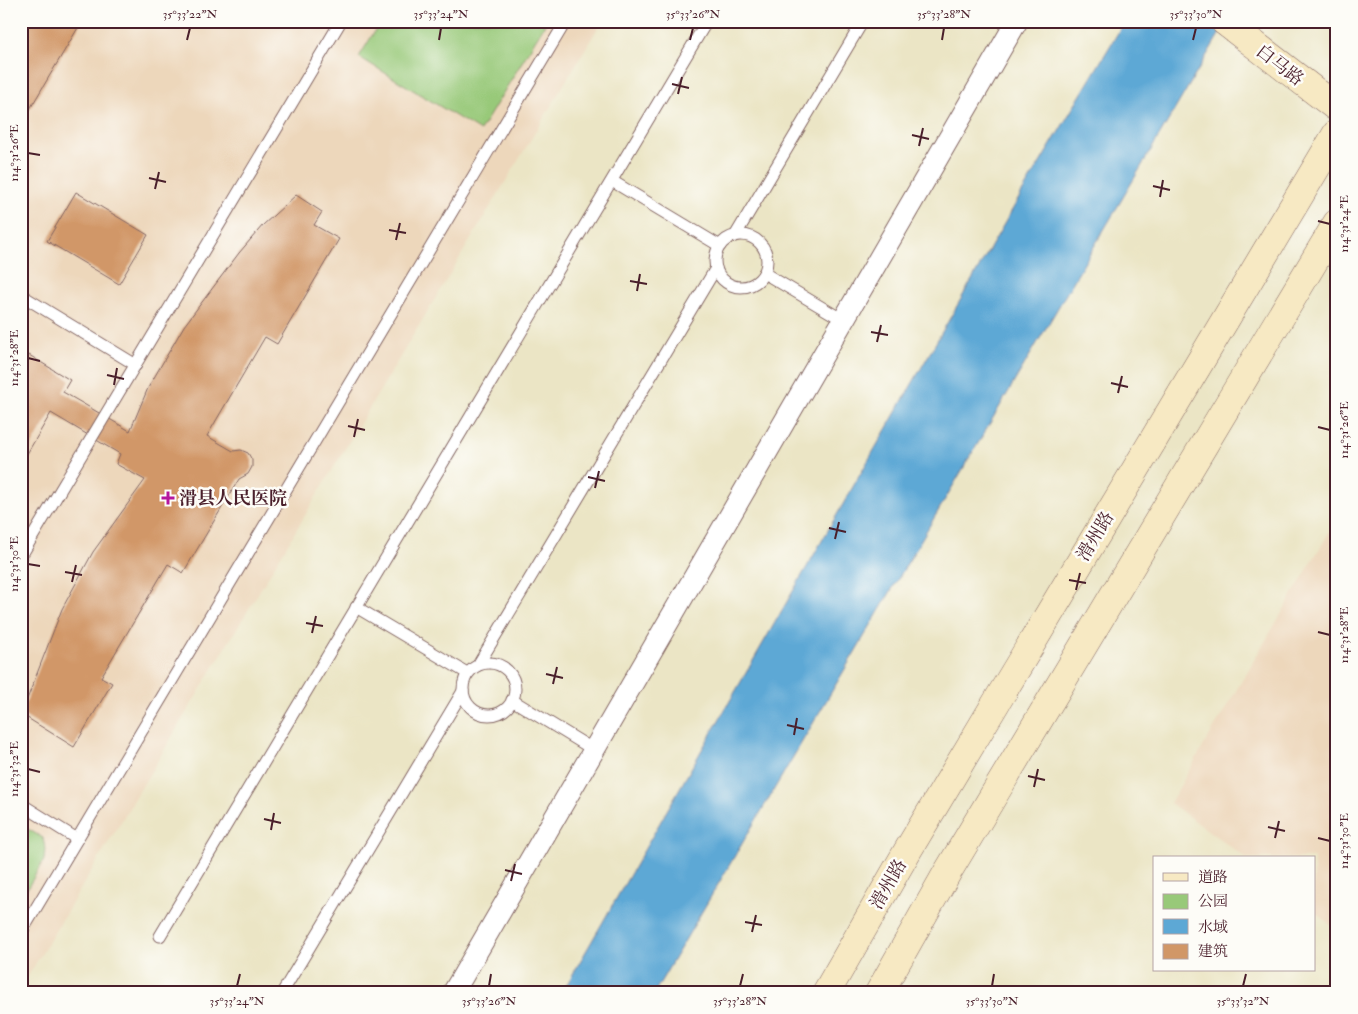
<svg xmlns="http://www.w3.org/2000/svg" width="1358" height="1014" font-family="'IM FELL Double Pica','Noto Serif SC',serif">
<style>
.built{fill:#edd7bb}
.green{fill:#98c979;stroke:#717452}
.water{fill:#5da8d5;stroke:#546480}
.building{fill:#d19767}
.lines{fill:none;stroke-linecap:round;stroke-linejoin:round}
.lane-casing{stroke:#826461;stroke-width:13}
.street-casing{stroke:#826461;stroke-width:23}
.secondary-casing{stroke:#826461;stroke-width:29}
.lane{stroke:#fff;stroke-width:11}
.street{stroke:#fff;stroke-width:21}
.secondary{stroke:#f7e9c3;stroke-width:28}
.ticks{fill:none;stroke:#4a1f2b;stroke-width:2}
.poi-dot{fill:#b5179e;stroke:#fdfcf7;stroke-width:2}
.labels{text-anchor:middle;stroke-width:5;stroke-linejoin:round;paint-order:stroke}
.street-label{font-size:18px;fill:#4a1f2b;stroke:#fdfcf7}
.poi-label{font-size:18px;font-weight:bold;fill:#4a1f2b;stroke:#fdfcf7;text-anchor:start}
.neatline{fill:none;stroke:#4a1f2b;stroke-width:2}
.ticks-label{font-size:12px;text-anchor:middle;fill:#4a1f2b}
</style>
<rect width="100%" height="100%" fill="#fdfcf7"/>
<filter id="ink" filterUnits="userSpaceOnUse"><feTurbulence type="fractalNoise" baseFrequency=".02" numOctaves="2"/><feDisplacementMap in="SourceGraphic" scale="10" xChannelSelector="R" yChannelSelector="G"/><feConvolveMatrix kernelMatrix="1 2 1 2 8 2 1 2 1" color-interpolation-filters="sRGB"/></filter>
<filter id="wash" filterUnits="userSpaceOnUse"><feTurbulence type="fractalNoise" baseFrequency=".0096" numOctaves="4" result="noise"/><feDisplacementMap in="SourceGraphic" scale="20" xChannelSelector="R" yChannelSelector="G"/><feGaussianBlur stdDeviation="1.12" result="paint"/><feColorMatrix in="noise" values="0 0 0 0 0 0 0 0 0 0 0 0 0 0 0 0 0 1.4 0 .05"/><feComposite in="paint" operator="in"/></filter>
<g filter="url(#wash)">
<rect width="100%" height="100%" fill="#ebe5c5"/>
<g class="built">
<path d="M 21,21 L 602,21 L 27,978 L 21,975 Z"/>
<path d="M 1337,519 L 1337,930 L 1314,911 L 1314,858 L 1246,858 L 1170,803 Z"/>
</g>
<g class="green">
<path d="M 381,21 L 547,21 L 480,131 L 359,57 Z"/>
<path d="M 21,825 L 43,838 L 45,848 L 44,860 L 21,899 Z"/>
</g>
<path class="water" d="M 1125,21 L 1227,21 L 654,993 L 562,993 L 1019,198 Z"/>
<g id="blocks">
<g class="building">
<path d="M 21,21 L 82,21 L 21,124 Z"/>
<path d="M 76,192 L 148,235 L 119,284 L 47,241 Z"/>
<path d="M 296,195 L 322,212 L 314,225 L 339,239 L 277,344 L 265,337 L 207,436 L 233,451 L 241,450 L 248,453 L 252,460 L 252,467 L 248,474 L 239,479 L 183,573 L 168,564 L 101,677 L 112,683 L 74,747 L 21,714 L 21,709 L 26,702 L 62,609 L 93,552 L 145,480 L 116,464 L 120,454 L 51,413 L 21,464 L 21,368 L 29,355 L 70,380 L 63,392 L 130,431 L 148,388 L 184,326 L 239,253 L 263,225 Z"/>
</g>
</g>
</g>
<g filter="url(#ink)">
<use href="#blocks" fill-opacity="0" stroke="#826461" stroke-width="1"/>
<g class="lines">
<defs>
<g id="lane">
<path d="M 612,181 L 720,246"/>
<circle cx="741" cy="261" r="26"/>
<path d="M 735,236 L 863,21"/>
<path d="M 764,273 L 843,320"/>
<path d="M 21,295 L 136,365"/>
<path d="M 21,556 L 341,21"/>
<path d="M 356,607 L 467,673"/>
<circle cx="489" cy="689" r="26"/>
<path d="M 478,665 L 716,268"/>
<path d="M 512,700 L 594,750"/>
<path d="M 21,804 L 77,839"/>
<path d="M 21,933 L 566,21"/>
<path d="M 160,936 L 707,21"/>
<path d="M 282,993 L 463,691"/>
</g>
<path id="street" d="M 453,993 L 1017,21"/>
<g id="secondary">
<path d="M 1224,21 L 1337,108"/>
<path d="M 826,993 L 908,850 L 1337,133"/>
<path d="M 879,993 L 947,873 L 1337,223"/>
</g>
</defs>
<use href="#lane" class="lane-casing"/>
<use href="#street" class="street-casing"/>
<use href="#secondary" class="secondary-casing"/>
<use href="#lane" class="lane"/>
<use href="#street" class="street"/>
<use href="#secondary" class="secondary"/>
</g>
</g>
<path class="ticks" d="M 187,40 L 190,28M 439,40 L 441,28M 690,40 L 693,28M 942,40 L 944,28M 1193,40 L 1196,28M 672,84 L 689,88M 678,94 L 682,77M 912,135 L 929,139M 919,146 L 923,128M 28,153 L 40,155M 149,178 L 166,182M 1153,186 L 1170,190M 155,189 L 159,172M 1160,197 L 1163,180M 1318,221 L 1330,224M 389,230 L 406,233M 396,240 L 400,223M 630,281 L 647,284M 637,291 L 640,274M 871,332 L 888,335M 877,342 L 881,325M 28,358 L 40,361M 107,375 L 124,379M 1111,383 L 1128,387M 114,385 L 117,368M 1118,393 L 1122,376M 348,426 L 365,430M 1318,427 L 1330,430M 354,437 L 358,419M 588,477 L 605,481M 595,488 L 599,471M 829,528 L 846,532M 835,539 L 839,522M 28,564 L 40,566M 65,572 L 82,575M 1069,580 L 1086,583M 72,582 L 76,565M 1076,590 L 1080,573M 306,623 L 323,626M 1318,632 L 1330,635M 312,633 L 316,616M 546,674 L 563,678M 553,684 L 557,667M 787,725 L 804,729M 794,735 L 797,718M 28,769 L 40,772M 1028,776 L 1045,780M 1034,787 L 1038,769M 264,819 L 281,823M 1268,827 L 1285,831M 271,830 L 274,813M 1275,838 L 1279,821M 1318,838 L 1330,841M 505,870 L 522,874M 511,881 L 515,864M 745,922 L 762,925M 752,932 L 756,915M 237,986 L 240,974M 489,986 L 491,974M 740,986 L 743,974M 992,986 L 994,974M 1243,986 L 1246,974"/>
<path class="poi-dot" d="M165.5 490.5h5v5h5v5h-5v5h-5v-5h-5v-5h5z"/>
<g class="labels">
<g class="street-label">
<text transform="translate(1280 65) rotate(38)" y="6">白马路</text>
<text transform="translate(1095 536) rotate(-59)" y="6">滑州路</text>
<text transform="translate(888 884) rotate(-60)" y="6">滑州路</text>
</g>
<g class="poi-label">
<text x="179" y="504">滑县人民医院</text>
</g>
</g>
<rect width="1358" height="1014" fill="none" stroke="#fdfcf7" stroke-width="55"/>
<rect x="1153" y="856" width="162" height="115" fill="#fdfcf7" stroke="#b5a4a5"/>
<rect x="1163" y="873" width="25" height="8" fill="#f7e9c3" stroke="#b5a4a5"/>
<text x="1198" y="882" font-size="15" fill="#4a1f2b">道路</text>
<rect x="1163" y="894" width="25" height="15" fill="#98c979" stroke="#b5a4a5"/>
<text x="1198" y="906" font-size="15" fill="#4a1f2b">公园</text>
<rect x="1163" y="919" width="25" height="15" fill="#5da8d5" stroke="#b5a4a5"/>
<text x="1198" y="932" font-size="15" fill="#4a1f2b">水域</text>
<rect x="1163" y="944" width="25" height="15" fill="#d19767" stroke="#b5a4a5"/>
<text x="1198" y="956" font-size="15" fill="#4a1f2b">建筑</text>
<rect x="28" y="28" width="1302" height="958" class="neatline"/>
<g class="ticks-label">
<text x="190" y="18">35°33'22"N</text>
<text x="441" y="18">35°33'24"N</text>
<text x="693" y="18">35°33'26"N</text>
<text x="944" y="18">35°33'28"N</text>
<text x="1196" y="18">35°33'30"N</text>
<text transform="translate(14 153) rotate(-90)" y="4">114°31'26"E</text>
<text transform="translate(1344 224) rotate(-90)" y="4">114°31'24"E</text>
<text transform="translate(14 358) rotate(-90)" y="4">114°31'28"E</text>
<text transform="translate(1344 430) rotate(-90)" y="4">114°31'26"E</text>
<text transform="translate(14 564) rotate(-90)" y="4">114°31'30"E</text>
<text transform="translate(1344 635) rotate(-90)" y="4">114°31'28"E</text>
<text transform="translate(14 769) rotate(-90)" y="4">114°31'32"E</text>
<text transform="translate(1344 841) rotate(-90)" y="4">114°31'30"E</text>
<text x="237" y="1005">35°33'24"N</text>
<text x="489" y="1005">35°33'26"N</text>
<text x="740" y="1005">35°33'28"N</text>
<text x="992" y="1005">35°33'30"N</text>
<text x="1243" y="1005">35°33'32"N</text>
</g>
</svg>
